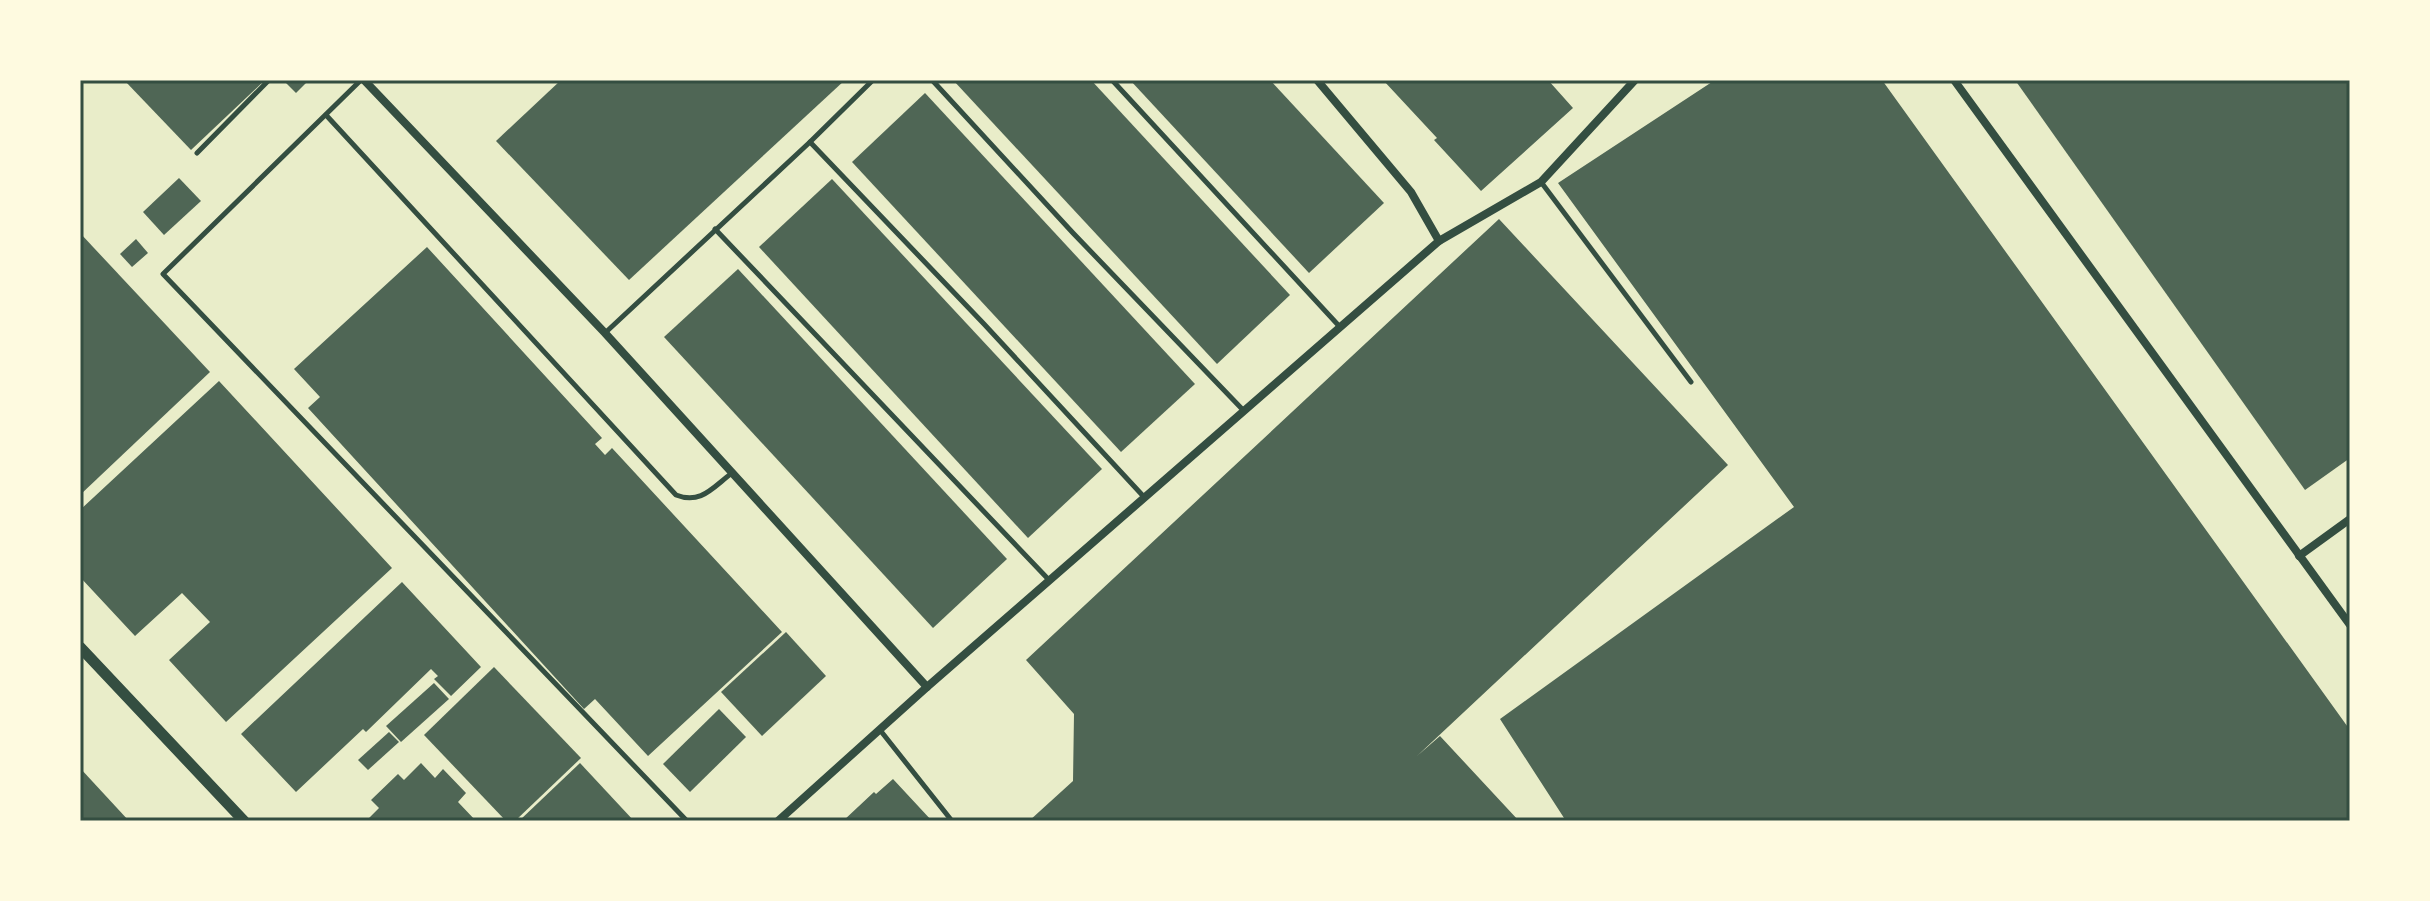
<svg xmlns="http://www.w3.org/2000/svg" width="2430" height="901" font-family="'DejaVu Sans',sans-serif">
<style>
.building{fill:#4f6655}
.lines{fill:none;stroke-linecap:round;stroke-linejoin:round}
.service{stroke:#344e41;stroke-width:5}
.minor{stroke:#344e41;stroke-width:8}
.tertiary{stroke:#344e41;stroke-width:11}
.neatline{fill:none;stroke:#344e41;stroke-width:3}
</style>
<rect width="100%" height="100%" fill="#e9edc9"/>
<g class="building">
<path d="M 124,80 L 265,80 L 191,150 Z"/>
<path d="M 283,80 L 309,80 L 296,93 Z"/>
<path d="M 561,80 L 845,80 L 629,280 L 496,141 Z"/>
<path d="M 953,80 L 1091,80 L 1290,295 L 1217,364 Z"/>
<path d="M 1130,80 L 1270,80 L 1384,203 L 1309,273 Z"/>
<path d="M 1383,80 L 1548,80 L 1573,108 L 1481,191 L 1434,140 L 1437,138 Z"/>
<path d="M 1715,80 L 1882,80 L 2350,730 L 2350,821 L 1566,821 L 1500,719 L 1794,507 L 1558,183 Z"/>
<path d="M 2015,80 L 2350,80 L 2350,458 L 2305,490 Z"/>
<path d="M 925,93 L 1195,384 L 1121,452 L 852,162 Z"/>
<path d="M 179,178 L 201,201 L 164,235 L 143,212 Z"/>
<path d="M 832,179 L 1102,469 L 1028,538 L 759,247 Z"/>
<path d="M 1499,219 L 1728,465 L 1417,756 L 1440,736 L 1519,821 L 1029,821 L 1073,781 L 1074,714 L 1026,660 Z"/>
<path d="M 80,233 L 210,372 L 80,495 Z"/>
<path d="M 136,239 L 148,253 L 132,267 L 120,254 Z"/>
<path d="M 427,247 L 602,438 L 595,444 L 605,455 L 612,448 L 782,632 L 648,756 L 595,699 L 584,709 L 308,408 L 320,397 L 294,369 Z"/>
<path d="M 738,269 L 1007,559 L 933,628 L 664,337 Z"/>
<path d="M 219,381 L 392,568 L 226,722 L 169,660 L 210,622 L 182,593 L 135,636 L 80,577 L 80,510 Z"/>
<path d="M 402,582 L 481,667 L 451,696 L 434,679 L 438,676 L 431,669 L 366,732 L 363,729 L 296,792 L 241,734 Z"/>
<path d="M 786,632 L 826,676 L 762,736 L 721,692 Z"/>
<path d="M 494,667 L 581,758 L 515,821 L 506,821 L 424,735 Z"/>
<path d="M 434,683 L 449,699 L 401,742 L 386,726 Z"/>
<path d="M 719,709 L 746,737 L 690,792 L 663,764 Z"/>
<path d="M 389,732 L 399,742 L 368,770 L 358,760 Z"/>
<path d="M 421,763 L 435,778 L 443,769 L 466,793 L 458,802 L 476,821 L 366,821 L 379,808 L 371,800 L 398,774 L 404,780 Z"/>
<path d="M 580,763 L 634,821 L 519,821 Z"/>
<path d="M 80,768 L 129,821 L 80,821 Z"/>
<path d="M 893,779 L 932,821 L 843,821 L 874,792 L 876,794 Z"/>
</g>
<g class="lines">
<g class="service">
<path d="M 361,80 L 163,274 L 687,821"/>
<path d="M 932,80 L 1073,233 L 1244,411"/>
<path d="M 1112,80 L 1340,327"/>
<path d="M 326,115 L 676,495 C 701,505 713,487 732,473"/>
<path d="M 810,142 L 984,324 L 1145,498"/>
<path d="M 197,153 L 269,80"/>
<path d="M 1541,182 L 1691,382"/>
<path d="M 715,229 L 1050,581"/>
<path d="M 605,333 L 810,142 L 873,80"/>
<path d="M 880,730 L 952,821"/>
</g>
<g class="minor">
<path d="M 364,80 L 605,333 L 927,687"/>
<path d="M 1317,80 L 1411,192 L 1439,241"/>
<path d="M 1954,80 L 2350,625"/>
<path d="M 2299,556 L 2350,519"/>
<path d="M 778,821 L 927,687 L 1439,241 L 1541,182 L 1635,80"/>
</g>
<path class="tertiary" d="M 80,647 L 244,821"/>
</g>
<rect width="2430" height="901" fill="none" stroke="#fefae0" stroke-width="164"/>
<rect x="82" y="82" width="2266" height="737" class="neatline"/>
</svg>
